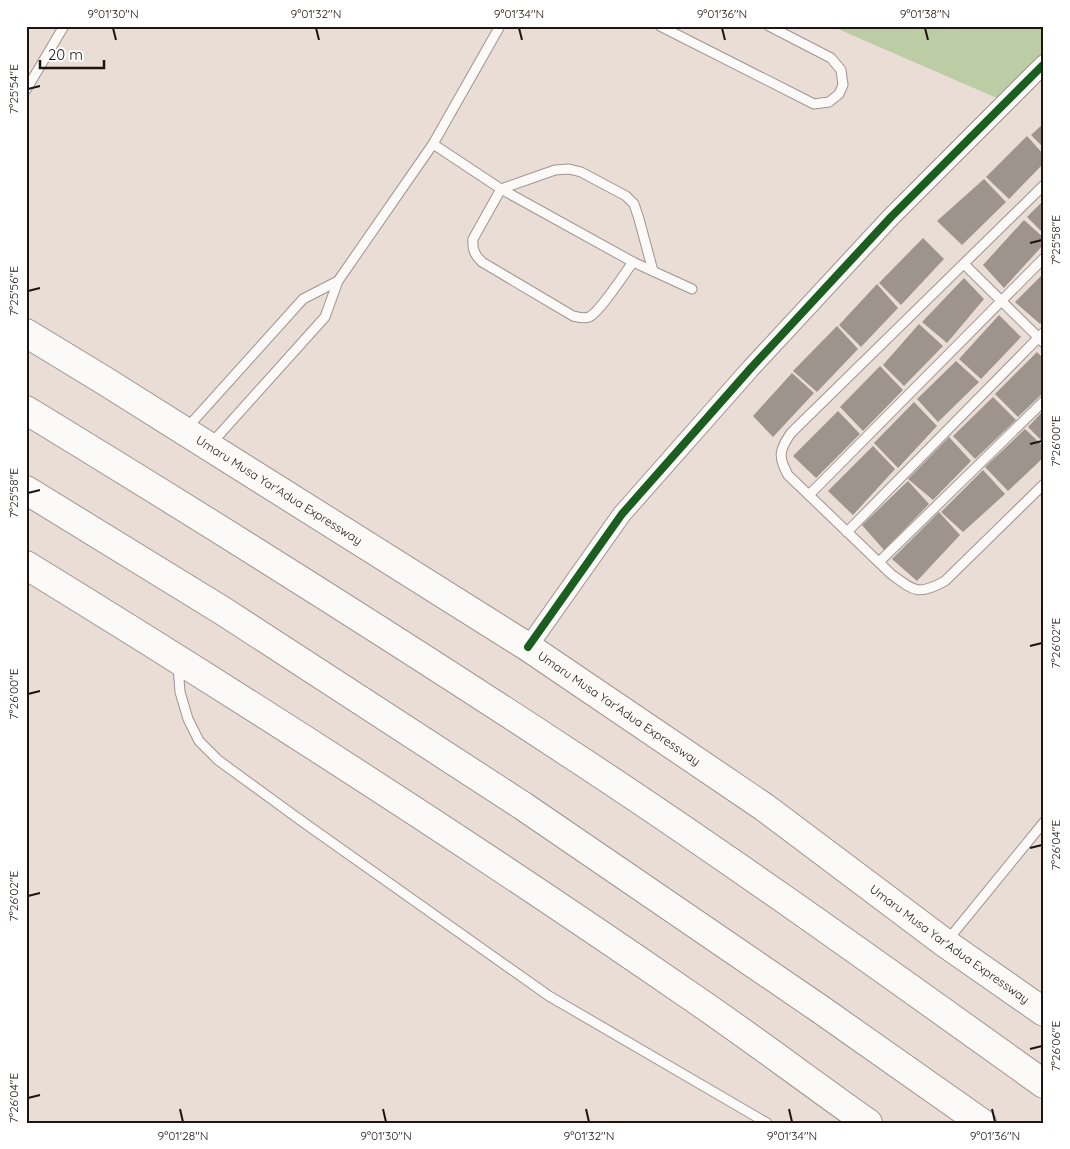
<svg xmlns="http://www.w3.org/2000/svg" width="1070" height="1149" font-family="Quicksand,sans-serif">
<style>
.green{fill:#bccca4}
.building{fill:#9c948d}
.lines{fill:none;stroke-linecap:round;stroke-linejoin:round}
.lane-casing{stroke:#9e948e;stroke-width:11}
.street-casing{stroke:#9e948e;stroke-width:20}
.highway-casing{stroke:#9e948e;stroke-width:30}
.lane{stroke:#fcfaf9;stroke-width:9}
.street{stroke:#fcfaf9;stroke-width:18}
.highway{stroke:#fcfaf9;stroke-width:28}
.cycleway-casing{stroke:#fff;stroke-width:11}
.cycleway{stroke:#1b5e20;stroke-width:8}
.ticks{fill:none;stroke:#1d1510;stroke-width:2}
.labels{text-anchor:middle;stroke-width:5;stroke-linejoin:round;paint-order:stroke}
.street-label{font-size:12px;fill:#1d1510;stroke:#fff}
.neatline{fill:none;stroke:#1d1510;stroke-width:2}
.ticks-label{font-size:12px;text-anchor:middle;fill:#1d1510}
</style>
<rect width="100%" height="100%" fill="#eaddd5"/>
<path class="green" d="M 831,26 L 1044,26 L 1044,64 L 1006,102 Z"/>
<g class="building">
<path d="M 1044,123 L 1044,148 L 1031,135 Z"/>
<path d="M 1027,136 L 1044,155 L 1044,163 L 1009,199 L 986,177 Z"/>
<path d="M 984,179 L 1006,202 L 962,245 L 937,221 Z"/>
<path d="M 1044,200 L 1044,234 L 1027,217 Z"/>
<path d="M 1024,220 L 1044,238 L 1044,244 L 1004,288 L 983,265 Z"/>
<path d="M 923,238 L 944,259 L 901,305 L 879,283 Z"/>
<path d="M 1044,273 L 1044,319 L 1040,324 L 1015,302 Z"/>
<path d="M 964,278 L 984,299 L 947,343 L 922,322 Z"/>
<path d="M 877,284 L 898,308 L 861,347 L 839,325 Z"/>
<path d="M 999,315 L 1021,337 L 981,379 L 959,359 Z"/>
<path d="M 919,324 L 943,346 L 904,386 L 883,365 Z"/>
<path d="M 837,326 L 858,349 L 817,392 L 793,371 Z"/>
<path d="M 1037,352 L 1044,359 L 1044,392 L 1018,417 L 995,394 Z"/>
<path d="M 956,361 L 979,382 L 938,422 L 917,399 Z"/>
<path d="M 880,366 L 903,390 L 863,431 L 840,407 Z"/>
<path d="M 792,373 L 814,393 L 773,437 L 753,416 Z"/>
<path d="M 993,397 L 1016,420 L 975,459 L 953,436 Z"/>
<path d="M 914,402 L 937,426 L 898,468 L 874,443 Z"/>
<path d="M 1044,410 L 1044,443 L 1028,427 Z"/>
<path d="M 838,411 L 860,434 L 816,478 L 793,456 Z"/>
<path d="M 1025,429 L 1044,447 L 1044,457 L 1008,491 L 985,467 Z"/>
<path d="M 949,437 L 971,461 L 933,500 L 908,479 Z"/>
<path d="M 873,446 L 895,469 L 853,515 L 828,491 Z"/>
<path d="M 983,470 L 1005,494 L 963,532 L 941,512 Z"/>
<path d="M 908,481 L 929,504 L 884,550 L 862,525 Z"/>
<path d="M 939,512 L 960,535 L 917,581 L 892,559 Z"/>
</g>
<g class="lines">
<defs>
<g id="lane">
<path d="M 660,26 L 814,104 L 829,102 L 839,94 L 843,85 L 841,70 L 831,58 L 769,26"/>
<path d="M 26,90 L 64,26"/>
<path d="M 433,144 L 501,189 L 633,262 L 692,289"/>
<path d="M 1044,185 L 791,433 C 779,450 778,457 788,475 L 891,574 C 914,591 918,596 945,581 L 1044,484"/>
<path d="M 633,262 C 625,273 599,313 589,317 C 583,319 578,317 573,316 L 482,262 C 475,255 472,250 473,239 L 501,189 L 555,170 L 569,169 L 581,172 L 626,196 L 634,204 L 639,219 L 653,271"/>
<path d="M 964,264 L 1044,343"/>
<path d="M 186,429 L 303,299 L 338,281"/>
<path d="M 210,445 L 325,317 L 338,281 L 433,144 L 500,26"/>
<path d="M 809,495 L 1044,258"/>
<path d="M 847,532 L 1044,332"/>
<path d="M 879,562 L 1044,401"/>
<path d="M 178,666 L 180,692 L 188,719 L 199,741 L 218,760 L 303,822 L 549,996 L 767,1123"/>
<path d="M 947,941 L 1044,822"/>
</g>
<path id="street" d="M 528,647 L 622,514 L 751,368 L 891,217 L 1044,64"/>
<g id="highway">
<path id="s1" d="M 26,333 L 105,381 L 528,647 L 764,807 L 945,943 L 1044,1012"/>
<path d="M 26,410 C 208,521 388,634 566,751 C 728,857 886,971 1044,1084"/>
<path d="M 26,490 L 223,611 L 523,806 L 820,1009 L 982,1123"/>
<path d="M 26,565 C 249,702 470,844 686,993 C 748,1035 807,1080 868,1123"/>
</g>
</defs>
<use href="#lane" class="lane-casing"/>
<use href="#street" class="street-casing"/>
<use href="#highway" class="highway-casing"/>
<use href="#lane" class="lane"/>
<use href="#street" class="street"/>
<use href="#highway" class="highway"/>
<defs>
<path id="cycleway" d="M 528,647 L 622,514 L 751,368 L 891,217 L 1044,64"/>
</defs>
<use href="#cycleway" class="cycleway-casing"/>
<use href="#cycleway" class="cycleway"/>
</g>
<path class="ticks" d="M 113,28 L 116,40M 316,28 L 319,40M 519,28 L 522,40M 722,28 L 725,40M 925,28 L 928,40M 28,89 L 40,86M 1030,243 L 1042,240M 28,291 L 40,288M 1030,444 L 1042,441M 28,493 L 40,490M 1030,646 L 1042,643M 28,694 L 40,691M 1030,848 L 1042,845M 28,896 L 40,893M 1030,1049 L 1042,1046M 28,1098 L 40,1095M 180,1109 L 183,1122M 383,1109 L 386,1122M 586,1109 L 589,1122M 789,1109 L 792,1122M 992,1109 L 995,1122"/>
<g class="labels">
<g class="street-label">
<text dy="4" stroke="none"><textPath href="#s1" startOffset="298">Umaru Musa Yar'Adua Expressway</textPath></text>
<text dy="4" stroke="none"><textPath href="#s1" startOffset="702">Umaru Musa Yar'Adua Expressway</textPath></text>
<text dy="4" stroke="none"><textPath href="#s1" startOffset="1108">Umaru Musa Yar'Adua Expressway</textPath></text>
</g>
</g>
<rect width="1070" height="1149" fill="none" stroke="#ffffff" stroke-width="55"/>
<path d="M40 60v8h64v-8" fill="none" stroke="#1d1510" stroke-width="2.5"/>
<text x="48" y="60" font-size="15" fill="#1d1510" stroke="#ffffff" stroke-width="4" paint-order="stroke">20 m</text>
<rect x="28" y="28" width="1014" height="1094" class="neatline"/>
<g class="ticks-label">
<text x="113" y="18">9°01'30"N</text>
<text x="316" y="18">9°01'32"N</text>
<text x="519" y="18">9°01'34"N</text>
<text x="722" y="18">9°01'36"N</text>
<text x="925" y="18">9°01'38"N</text>
<text transform="translate(14 89) rotate(-90)" y="4">7°25'54"E</text>
<text transform="translate(1056 240) rotate(-90)" y="4">7°25'58"E</text>
<text transform="translate(14 291) rotate(-90)" y="4">7°25'56"E</text>
<text transform="translate(1056 441) rotate(-90)" y="4">7°26'00"E</text>
<text transform="translate(14 493) rotate(-90)" y="4">7°25'58"E</text>
<text transform="translate(1056 643) rotate(-90)" y="4">7°26'02"E</text>
<text transform="translate(14 694) rotate(-90)" y="4">7°26'00"E</text>
<text transform="translate(1056 845) rotate(-90)" y="4">7°26'04"E</text>
<text transform="translate(14 896) rotate(-90)" y="4">7°26'02"E</text>
<text transform="translate(1056 1046) rotate(-90)" y="4">7°26'06"E</text>
<text transform="translate(14 1098) rotate(-90)" y="4">7°26'04"E</text>
<text x="183" y="1140">9°01'28"N</text>
<text x="386" y="1140">9°01'30"N</text>
<text x="589" y="1140">9°01'32"N</text>
<text x="792" y="1140">9°01'34"N</text>
<text x="995" y="1140">9°01'36"N</text>
</g>
</svg>
